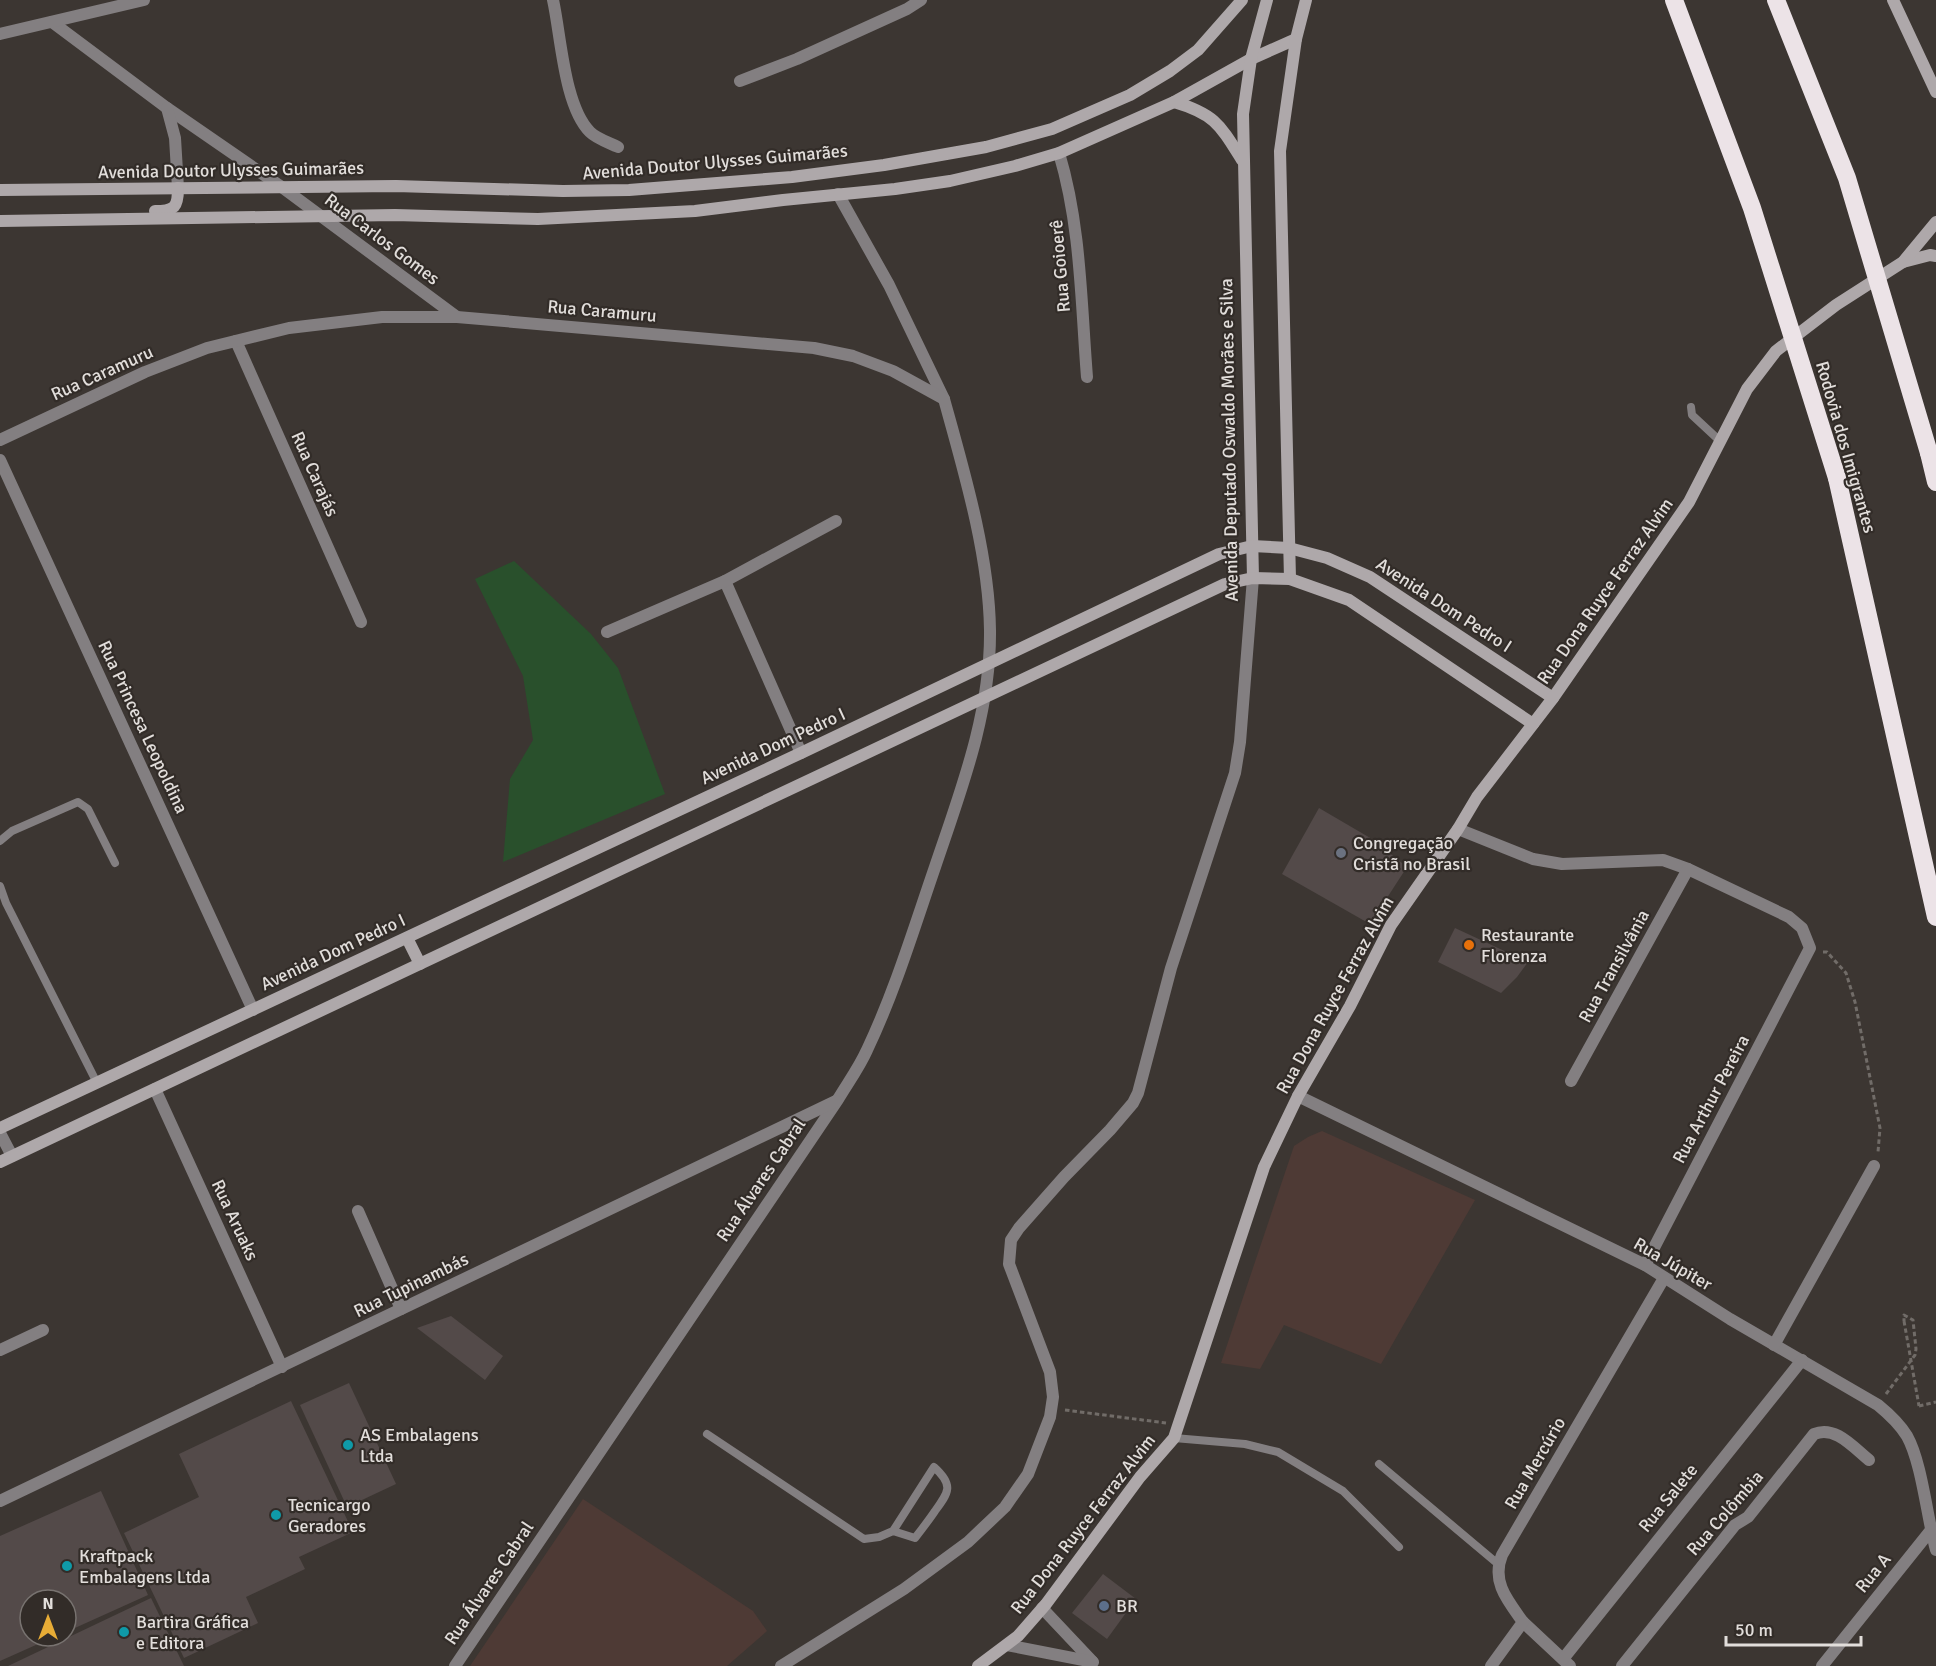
<svg xmlns="http://www.w3.org/2000/svg" width="1936" height="1666" font-family="Signika,sans-serif">
<style>
.industrial{fill:#4e3a35}
.green{fill:#29502c}
.building{fill:#534a49}
.lines{fill:none;stroke-linecap:round;stroke-linejoin:round}
.path{stroke:#716c68;stroke-width:3;stroke-dasharray:4.5 3;stroke-linecap:butt}
.lane{stroke:#837f81;stroke-width:8}
.street{stroke:#837f81;stroke-width:12}
.secondary{stroke:#aea8aa;stroke-width:12}
.highway{stroke:#ece3e7;stroke-width:18}
.path-bridge{stroke:#716c68;stroke-width:3;stroke-dasharray:4.5 3;stroke-linecap:butt}
.highway-bridge{stroke:#ece3e7;stroke-width:18}
.worship-dot{fill:#6b7280;stroke:#322c28;stroke-width:2}
.food-dot{fill:#e8710a;stroke:#322c28;stroke-width:2}
.culture-dot{fill:#0f9aa8;stroke:#322c28;stroke-width:2}
.service-dot{fill:#5c6f8a;stroke:#322c28;stroke-width:2}
.labels{text-anchor:middle;stroke-width:4.5;stroke-linejoin:round;paint-order:stroke}
.street-label{font-size:18px;fill:#e2dedb;stroke:#322c28}
.poi-label{font-size:18px;fill:#e2dedb;stroke:#322c28;text-anchor:start}
</style>
<rect width="100%" height="100%" fill="#3c3632"/>
<g class="industrial">
<path d="M 1322,1131 L 1475,1200 L 1381,1364 L 1284,1325 L 1260,1369 L 1221,1363 L 1294,1146 L 1308,1137 Z"/>
<path d="M 583,1499 L 753,1611 L 767,1631 L 727,1666 L 470,1666 Z"/>
</g>
<path class="green" d="M 514,561 L 591,634 L 618,668 L 665,794 L 503,862 L 510,779 L 533,740 L 523,676 L 475,579 Z"/>
<g class="building">
<path d="M 1319,808 L 1372,839 L 1407,867 L 1370,924 L 1282,874 Z"/>
<path d="M 1455,928 L 1528,962 L 1517,977 L 1501,993 L 1438,962 Z"/>
<path d="M 451,1316 L 503,1356 L 485,1380 L 417,1328 Z"/>
<path d="M 349,1383 L 396,1484 L 347,1507 L 300,1405 Z"/>
<path d="M 291,1401 L 353,1532 L 299,1557 L 305,1569 L 246,1597 L 258,1623 L 184,1658 L 124,1533 L 199,1497 L 179,1454 Z"/>
<path d="M 101,1491 L 148,1595 L 66,1632 L 66,1600 L 30,1600 L 30,1636 L 56,1636 L 0,1661 L 0,1536 Z"/>
<path d="M 1103,1574 L 1136,1599 L 1107,1639 L 1072,1613 Z"/>
<path d="M 151,1598 L 184,1666 L 8,1666 Z"/>
</g>
<g class="lines">
<g class="path">
<path d="M 1823,952 L 1827,952 L 1846,973 L 1855,1002 L 1880,1128 L 1878,1152"/>
<path d="M 1886,1394 L 1915,1355 L 1916,1349 L 1913,1320 L 1904,1315 L 1904,1321"/>
<path d="M 1919,1406 L 1936,1402"/>
<path d="M 1065,1410 L 1166,1423"/>
</g>
<g class="lane">
<path d="M 1691,407 L 1692,415 L 1720,441"/>
<path d="M 0,841 L 12,831 L 78,802 L 88,809 L 115,863"/>
<path d="M 0,886 L 6,903 L 97,1083"/>
<path d="M 707,1434 L 864,1539 L 879,1537 L 893,1531 L 934,1467 C 954,1485 949,1492 935,1511 C 929,1520 922,1529 915,1538 L 893,1531"/>
<path d="M 1174,1438 L 1245,1444 L 1278,1452 L 1343,1491 L 1399,1547"/>
<path d="M 1379,1464 L 1498,1564"/>
</g>
<g class="street">
<path d="M 553,0 C 561,36 564,106 590,132 C 597,139 610,143 618,147"/>
<path d="M 52,22 L 167,108 L 283,188 L 457,317"/>
<path d="M 0,34 L 144,0"/>
<path d="M 740,81 L 797,59 L 907,9 L 921,0"/>
<path d="M 167,108 L 175,138 L 178,188"/>
<path d="M 1059,153 C 1081,226 1081,303 1087,377"/>
<path d="M 838,194 L 889,285 L 944,399"/>
<path d="M 236,341 L 361,622"/>
<path d="M 0,440 L 145,372 L 207,348 L 289,328 L 382,317 L 457,317 L 814,348 L 853,356 L 893,371 L 944,399 C 964,471 989,555 990,630 C 991,713 961,790 935,867 C 914,928 895,991 867,1050 C 859,1068 847,1084 837,1101 L 455,1666"/>
<path d="M 0,460 L 253,1010"/>
<path d="M 725,581 L 801,753"/>
<path d="M 607,632 L 725,581 L 836,521"/>
<path d="M 1458,829 L 1533,859 L 1562,864 L 1663,860 L 1688,869 L 1789,917 L 1802,928 L 1810,948 L 1645,1265"/>
<path d="M 1571,1081 L 1688,869"/>
<path d="M 155,1089 L 282,1367"/>
<path d="M 1298,1096 L 1645,1265 L 1730,1319 L 1878,1405 C 1889,1414 1899,1423 1907,1436 C 1922,1463 1927,1518 1936,1550"/>
<path d="M 0,1133 L 12,1156"/>
<path d="M 358,1211 L 401,1309"/>
<path d="M 1774,1345 L 1874,1166"/>
<path d="M 0,1350 L 43,1330"/>
<path d="M 0,1501 L 836,1101"/>
<path d="M 1042,1608 L 1092,1661"/>
<path d="M 1523,1622 L 1570,1666"/>
<path d="M 1007,1645 L 1093,1662"/>
<path d="M 1563,1659 L 1802,1360"/>
<path d="M 781,1666 L 904,1589 L 968,1542 L 1005,1507 L 1028,1474 L 1050,1417 L 1053,1397 L 1050,1372 L 1009,1264 L 1011,1240 L 1019,1228 L 1064,1177 L 1110,1130 L 1133,1103 L 1138,1093 L 1171,968 L 1235,773 L 1240,742 L 1253,578"/>
<path d="M 1491,1666 L 1523,1622 C 1508,1601 1491,1582 1502,1555 L 1664,1278"/>
<path d="M 1622,1666 L 1735,1525 L 1748,1517 L 1814,1434 C 1835,1425 1853,1447 1869,1460"/>
<path d="M 1822,1666 L 1931,1530"/>
</g>
<g class="secondary">
<path d="M 1893,0 L 1936,92"/>
<path d="M 1174,102 C 1215,114 1220,125 1242,160"/>
<path d="M 0,190 L 396,186 L 563,191 L 629,190 L 792,177 L 884,165 L 986,147 L 1052,129 L 1130,95 L 1170,71 L 1198,50 L 1242,0"/>
<path d="M 155,211 C 175,211 178,207 178,188"/>
<path d="M 0,221 L 395,215 L 538,219 L 695,211 L 783,200 L 895,189 L 950,181 L 1015,166 L 1059,153 L 1174,102 L 1251,59 L 1296,39"/>
<path d="M 1903,262 L 1930,255 L 1936,256"/>
<path d="M 1253,578 L 1243,114 L 1251,59 L 1267,0"/>
<path d="M 1290,579 L 1280,151 L 1296,39 L 1306,0"/>
<path d="M 407,938 L 420,964"/>
<path d="M 0,1128 L 801,753 L 1219,554 L 1252,546 L 1289,548 L 1327,558 L 1370,577 L 1553,698"/>
<path d="M 0,1162 L 1225,584 L 1253,578 L 1290,579 L 1349,600 L 1533,724"/>
<path d="M 978,1666 L 1018,1636 L 1046,1604 L 1140,1477 L 1174,1438 L 1264,1167 L 1298,1096 L 1350,1006 L 1391,925 L 1458,829 L 1477,797 L 1553,698 L 1689,502 L 1747,389 L 1776,351 L 1836,305 L 1903,262 L 1936,222"/>
</g>
<g class="highway">
<path d="M 1929,453 L 1936,482"/>
<path d="M 1837,478 L 1936,917"/>
</g>
<path class="path-bridge" d="M 1904,1321 L 1919,1406"/>
<g class="highway-bridge">
<path d="M 1674,0 L 1752,208 L 1837,478"/>
<path d="M 1776,0 L 1847,178 L 1929,453"/>
</g>
</g>
<circle class="worship-dot" cx="1341" cy="853" r="6"/>
<circle class="food-dot" cx="1469" cy="945" r="6"/>
<g class="culture-dot">
<circle cx="348" cy="1445" r="6"/>
<circle cx="276" cy="1515" r="6"/>
<circle cx="67" cy="1566" r="6"/>
<circle cx="124" cy="1632" r="6"/>
</g>
<circle class="service-dot" cx="1104" cy="1606" r="6"/>
<g class="labels">
<g class="street-label">
<text transform="translate(715 162) rotate(-5)" y="6">Avenida Doutor Ulysses Guimarães</text>
<text transform="translate(231 170) rotate(-1)" y="6">Avenida Doutor Ulysses Guimarães</text>
<text transform="translate(382 239) rotate(37)" y="6">Rua Carlos Gomes</text>
<text transform="translate(1060 266) rotate(-95)" y="6">Rua Goioerê</text>
<text transform="translate(602 311) rotate(5)" y="6">Rua Caramuru</text>
<text transform="translate(102 373) rotate(-24)" y="6">Rua Caramuru</text>
<text transform="translate(1229 440) rotate(-91)" y="6">Avenida Deputado Oswaldo Morães e Silva</text>
<text transform="translate(1846 447) rotate(74)" y="6">Rodovia dos Imigrantes</text>
<text transform="translate(315 474) rotate(66)" y="6">Rua Carajás</text>
<text transform="translate(1605 591) rotate(-55)" y="6">Rua Dona Ruyce Ferraz Alvim</text>
<text transform="translate(1444 605) rotate(33)" y="6">Avenida Dom Pedro I</text>
<text transform="translate(143 727) rotate(65)" y="6">Rua Princesa Leopoldina</text>
<text transform="translate(773 746) rotate(-25)" y="6">Avenida Dom Pedro I</text>
<text transform="translate(333 952) rotate(-25)" y="6">Avenida Dom Pedro I</text>
<text transform="translate(1614 966) rotate(-61)" y="6">Rua Transilvânia</text>
<text transform="translate(1335 995) rotate(-61)" y="6">Rua Dona Ruyce Ferraz Alvim</text>
<text transform="translate(1711 1099) rotate(-62)" y="6">Rua Arthur Pereira</text>
<text transform="translate(761 1180) rotate(-56)" y="6">Rua Álvares Cabral</text>
<text transform="translate(235 1220) rotate(65)" y="6">Rua Aruaks</text>
<text transform="translate(1673 1264) rotate(30)" y="6">Rua Júpiter</text>
<text transform="translate(411 1285) rotate(-26)" y="6">Rua Tupinambás</text>
<text transform="translate(1535 1463) rotate(-60)" y="6">Rua Mercúrio</text>
<text transform="translate(1668 1498) rotate(-51)" y="6">Rua Salete</text>
<text transform="translate(1725 1513) rotate(-49)" y="6">Rua Colômbia</text>
<text transform="translate(1083 1524) rotate(-52)" y="6">Rua Dona Ruyce Ferraz Alvim</text>
<text transform="translate(1873 1573) rotate(-51)" y="6">Rua A</text>
<text transform="translate(489 1583) rotate(-56)" y="6">Rua Álvares Cabral</text>
</g>
<g class="poi-label">
<text x="1353" y="849">Congregação<tspan x="1353" dy="21">Cristã no Brasil</tspan></text>
<text x="1481" y="941">Restaurante<tspan x="1481" dy="21">Florenza</tspan></text>
<text x="360" y="1441">AS Embalagens<tspan x="360" dy="21">Ltda</tspan></text>
<text x="288" y="1511">Tecnicargo<tspan x="288" dy="21">Geradores</tspan></text>
<text x="79" y="1562">Kraftpack<tspan x="79" dy="21">Embalagens Ltda</tspan></text>
<text x="1116" y="1612">BR</text>
<text x="136" y="1628">Bartira Gráfica<tspan x="136" dy="21">e Editora</tspan></text>
</g>
</g>
<g transform="translate(48 1618)"><circle r="28" fill="#322c28" stroke="#787370" stroke-width="1.5"/>
<path d="M0-4.5L10 22L0 15L-10 22Z" fill="#e7ac36"/>
<text y="-9" font-size="16" font-weight="bold" text-anchor="middle" fill="#e2dedb">N</text>
</g>
<path d="M1726 1636v9h135v-9" fill="none" stroke="#e2dedb" stroke-width="3"/>
<text x="1735" y="1636" font-size="18" fill="#e2dedb" stroke="#322c28" stroke-width="4.5" paint-order="stroke">50 m</text>
</svg>
